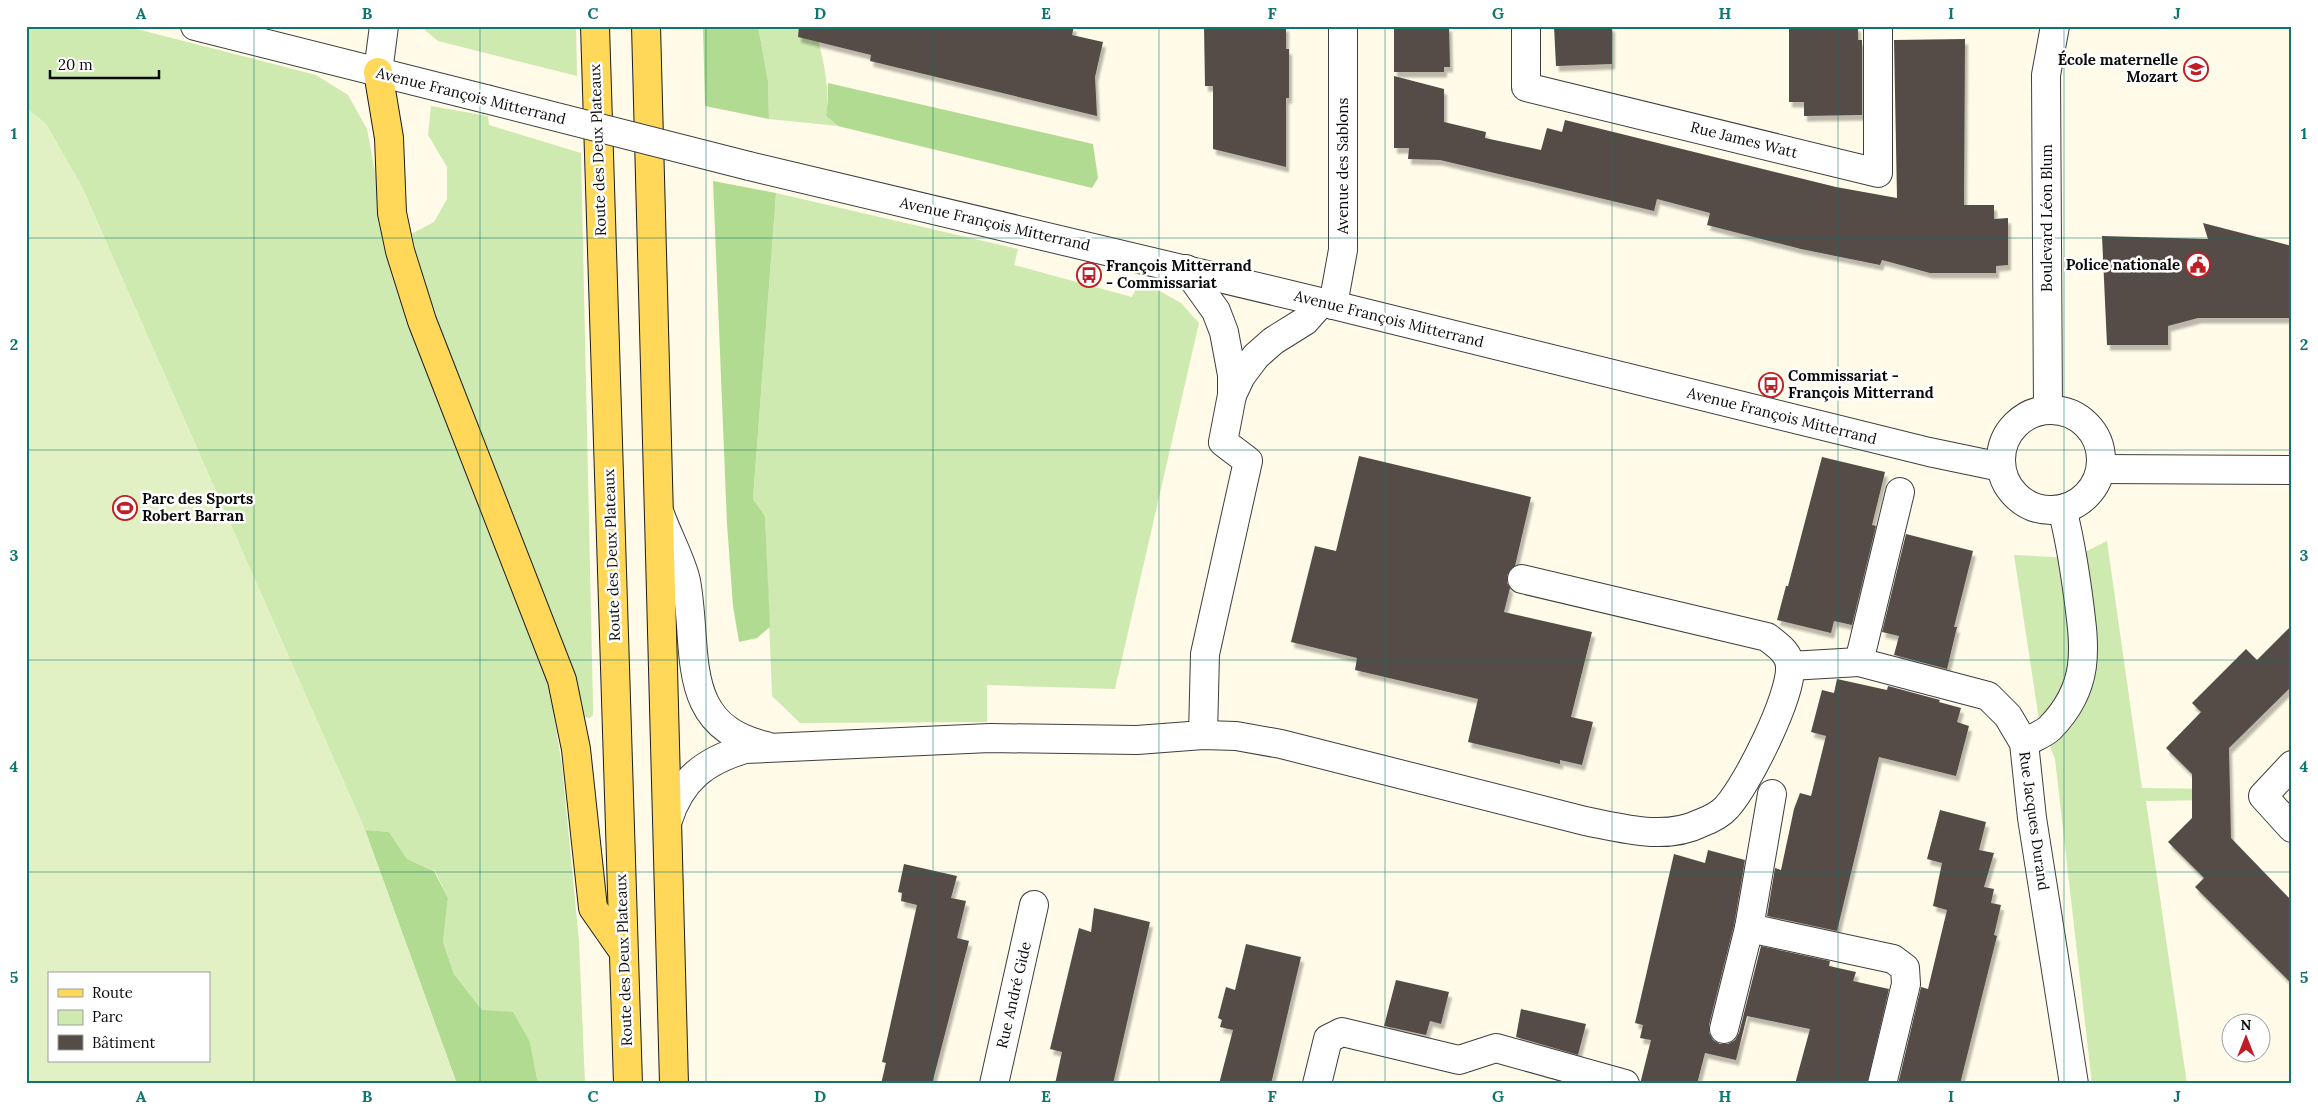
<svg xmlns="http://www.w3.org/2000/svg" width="2318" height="1110" font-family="Lora,serif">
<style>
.green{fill:#ceeab1}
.forest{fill:#b1db90}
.pitch{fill:#e1f1c3;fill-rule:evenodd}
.building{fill:#544c47;filter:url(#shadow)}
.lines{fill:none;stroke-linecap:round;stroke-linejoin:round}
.minor-casing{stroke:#3e3e3e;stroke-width:30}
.major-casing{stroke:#1c1c1c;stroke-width:30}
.minor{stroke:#fff;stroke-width:28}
.major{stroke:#ffd859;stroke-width:28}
.minor-bridge-casing{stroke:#3e3e3e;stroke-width:30;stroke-linecap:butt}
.minor-bridge{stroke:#fff;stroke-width:28}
.grid{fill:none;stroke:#0f766e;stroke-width:1;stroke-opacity:0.55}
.labels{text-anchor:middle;stroke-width:5;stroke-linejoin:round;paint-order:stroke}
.poi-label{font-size:15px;font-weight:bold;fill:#0b0b0b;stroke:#fff;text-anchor:start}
.street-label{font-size:15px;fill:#0b0b0b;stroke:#fff}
.neatline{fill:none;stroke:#0f766e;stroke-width:2}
.grid-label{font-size:16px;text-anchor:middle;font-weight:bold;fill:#0f766e}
</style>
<defs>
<filter id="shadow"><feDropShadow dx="3" dy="5.5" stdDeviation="1" flood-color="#0004"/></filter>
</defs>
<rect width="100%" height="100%" fill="#fffbe8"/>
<g class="green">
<path d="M 26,26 L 125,26 L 316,75 L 348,95 L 367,129 L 381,205 L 549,683 L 562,766 L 579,941 L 585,1084 L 538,1084 L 530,1042 L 482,1010 L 454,974 L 443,942 L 448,898 L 435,871 L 407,859 L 389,832 L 365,830 L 82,187 L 46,124 L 26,108 Z"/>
<path d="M 420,26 L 576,26 L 577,76 L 438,41 Z"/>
<path d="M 758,26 L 815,26 C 822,57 831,85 826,116 L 838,126 L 769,119 L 768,81 Z"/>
<path d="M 431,106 L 488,116 L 489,125 L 581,153 L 593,706 L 593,715 L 590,718 L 584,717 L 575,677 L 550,611 L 488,453 L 444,349 L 411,234 L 434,222 L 447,199 L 447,167 L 428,135 Z"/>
<path d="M 776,193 L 1018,249 L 1014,265 L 1132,297 L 1140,280 L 1181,303 L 1199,323 L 1115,689 L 987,685 L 987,722 L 800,723 L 772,696 L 765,516 L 753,499 Z"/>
<path d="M 2107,541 L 2142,788 L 2229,789 L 2229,800 L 2146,801 L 2187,1084 L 2092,1084 L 2055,759 L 2039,720 L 2014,555 L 2073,558 Z"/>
</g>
<g class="forest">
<path d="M 703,26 L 758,26 L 768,81 L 769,119 L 705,106 Z"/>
<path d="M 828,83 L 1093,144 L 1098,178 L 1092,188 L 838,126 L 826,116 L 828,99 Z"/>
<path d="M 713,181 L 776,193 L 753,499 L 765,516 L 770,627 L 757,638 L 739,642 L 733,606 L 727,524 Z"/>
<path d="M 365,830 L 389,832 L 407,859 L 434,871 L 448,898 L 443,942 L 454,974 L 482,1010 L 513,1012 L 530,1042 L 538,1084 L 457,1084 Z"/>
</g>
<path class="pitch" d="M 26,108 L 46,124 L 82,187 L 365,830 L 457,1084 L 26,1084 ZM 49,974 L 209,974 L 209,1061 L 49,1061 Z"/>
<g class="building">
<path d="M 799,26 L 1074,26 L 1072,35 L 1103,42 L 1095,77 L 1097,116 L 870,61 L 871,55 L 798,37 Z"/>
<path d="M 1204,26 L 1286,26 L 1286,49 L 1289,49 L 1289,98 L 1286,98 L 1286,167 L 1213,149 L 1213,86 L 1205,86 Z"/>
<path d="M 1394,26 L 1449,26 L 1450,67 L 1444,67 L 1444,72 L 1394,72 Z"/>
<path d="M 1554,26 L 1612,26 L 1612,64 L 1556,66 Z"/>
<path d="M 1789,26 L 1858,26 L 1858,40 L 1862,40 L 1862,115 L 1804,116 L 1804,102 L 1789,102 Z"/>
<path d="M 1965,39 L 1964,205 L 1994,205 L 1994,219 L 2008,218 L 2008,265 L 1996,266 L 1996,273 L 1930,273 L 1882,260 L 1880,265 L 1801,249 L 1707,225 L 1710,213 L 1657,199 L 1654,211 L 1440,160 L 1408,159 L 1409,148 L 1394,148 L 1394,76 L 1444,89 L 1444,122 L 1486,132 L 1485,138 L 1541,150 L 1547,128 L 1562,132 L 1565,120 L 1836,187 L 1897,198 L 1894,40 Z"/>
<path d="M 2203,223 L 2292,246 L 2292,318 L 2198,318 L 2168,326 L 2168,345 L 2107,345 L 2102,236 L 2208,239 Z"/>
<path d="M 1359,456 L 1531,497 L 1515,566 L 1507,575 L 1507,583 L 1510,588 L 1504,612 L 1592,632 L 1571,717 L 1593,722 L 1582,765 L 1560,760 L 1560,764 L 1468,742 L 1478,699 L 1355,670 L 1357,658 L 1291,642 L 1315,546 L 1336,551 Z"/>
<path d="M 1822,457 L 1885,472 L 1872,525 L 1876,526 L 1852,625 L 1834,621 L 1831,633 L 1777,620 L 1786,586 L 1788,586 Z"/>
<path d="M 1906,534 L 1973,551 L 1954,627 L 1957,627 L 1947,669 L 1894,655 L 1899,636 L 1882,632 Z"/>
<path d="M 2292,625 L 2292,686 L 2229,748 L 2231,838 L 2292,901 L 2292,984 L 2195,887 L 2204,878 L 2168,842 L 2192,818 L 2192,774 L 2166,748 L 2201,712 L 2192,703 L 2246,649 L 2257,660 Z"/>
<path d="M 1837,679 L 1887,690 L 1888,686 L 1940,700 L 1939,702 L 1961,708 L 1957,722 L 1969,726 L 1956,776 L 1879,757 L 1837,931 L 1767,916 L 1775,868 L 1781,870 L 1794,809 L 1800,793 L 1811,796 L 1826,736 L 1811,732 L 1822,690 L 1834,693 Z"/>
<path d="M 1940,810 L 1986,822 L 1979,850 L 1994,853 L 1984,887 L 1994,889 L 1991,903 L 2001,905 L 1994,935 L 1997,936 L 1960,1084 L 1898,1084 L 1921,987 L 1928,989 L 1947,910 L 1933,906 L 1942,863 L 1927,859 Z"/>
<path d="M 1708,850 L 1745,860 L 1734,925 L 1709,1025 L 1709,1033 L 1713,1040 L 1720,1044 L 1728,1044 L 1735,1040 L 1739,1033 L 1761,946 L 1830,961 L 1829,966 L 1856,972 L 1853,981 L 1889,989 L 1867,1084 L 1795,1084 L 1810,1029 L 1747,1016 L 1736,1060 L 1705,1053 L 1697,1084 L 1640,1084 L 1651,1040 L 1640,1038 L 1643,1025 L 1635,1023 L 1674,854 L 1705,863 Z"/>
<path d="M 904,864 L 957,876 L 951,898 L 966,901 L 957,938 L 969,941 L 932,1084 L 881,1084 L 886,1063 L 882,1062 L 917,905 L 901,901 L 902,893 L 898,892 Z"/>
<path d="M 1094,908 L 1150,922 L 1113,1084 L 1055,1084 L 1062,1052 L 1050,1049 L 1079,928 L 1091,932 Z"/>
<path d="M 1246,944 L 1301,957 L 1271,1084 L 1219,1084 L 1233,1030 L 1220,1027 L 1222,1020 L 1218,1018 L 1226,987 L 1235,990 Z"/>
<path d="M 1396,980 L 1449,992 L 1441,1024 L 1430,1021 L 1426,1035 L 1384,1026 Z"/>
<path d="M 1521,1009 L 1586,1024 L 1578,1055 L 1516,1037 Z"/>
</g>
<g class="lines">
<defs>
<g id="minor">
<path d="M 195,26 L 486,99"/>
<path d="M 1526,26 L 1526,87 L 1878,173 L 1878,26"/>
<path d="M 378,72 L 384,26"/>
<path d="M 749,166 L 1333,305 L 1929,452 L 2001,467"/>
<path d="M 1186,269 L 1216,311 L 1224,332 L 1232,375 L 1232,395 L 1223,442 L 1248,461 L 1205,654 L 1203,735"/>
<path d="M 1333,305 L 1343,250 L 1343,26"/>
<path d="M 1232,395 L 1241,376 L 1256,356 L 1273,341 L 1305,321 L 1321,303"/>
<path d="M 2048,410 L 2046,75 L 2055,26"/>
<circle cx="2051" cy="460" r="50"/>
<path d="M 2101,469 L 2292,470"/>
<path d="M 1900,492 L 1859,662 L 1988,696 L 2008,716 L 2024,743 L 2032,818 L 2074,1084"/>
<path d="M 660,514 C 667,534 682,562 686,581 C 699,650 677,726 766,746"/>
<path d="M 1790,666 L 1859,662"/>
<path d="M 2024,743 C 2032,738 2044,734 2050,728 C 2091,686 2085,648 2078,595 C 2074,566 2070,538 2062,509"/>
<path d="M 2292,765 L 2263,796 L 2292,828"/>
<path d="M 668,820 C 681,779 705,761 745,749 L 990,738 L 1137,740 L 1203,735 L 1236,736 L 1281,744 L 1585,821 C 1621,828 1665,841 1701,823 C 1709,820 1721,814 1727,807 C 1747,785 1792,696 1790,666 C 1789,652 1777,645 1767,637 L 1522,579"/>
<path d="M 1749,928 L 1893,959 L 1905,968 L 1906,984 L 1882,1084"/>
<path d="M 1724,1029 L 1749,928 L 1772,794"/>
<path d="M 994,1084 L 1034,905"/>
<path d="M 1317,1084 L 1328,1039 L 1342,1032 L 1459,1060 L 1496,1048 L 1625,1084"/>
</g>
<g id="major">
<path d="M 595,26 L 628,1084"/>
<path d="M 646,26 L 674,1084"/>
<path d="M 378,72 L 389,138 L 392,213 L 400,251 L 422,321 L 562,680 L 576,749 L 593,908 L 623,951"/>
</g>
</defs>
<use href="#minor" class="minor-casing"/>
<use href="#major" class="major-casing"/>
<use href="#minor" class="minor"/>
<use href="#major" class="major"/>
<defs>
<path id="minor-bridge" d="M 486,99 L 749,166"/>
</defs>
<use href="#minor-bridge" class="minor-bridge-casing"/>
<use href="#minor-bridge" class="minor-bridge"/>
</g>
<path class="grid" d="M 254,26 L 254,1084M 480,26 L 480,1084M 706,26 L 706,1084M 933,26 L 933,1084M 1159,26 L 1159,1084M 1385,26 L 1385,1084M 1612,26 L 1612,1084M 1838,26 L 1838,1084M 2064,26 L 2064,1084M 26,238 L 2292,238M 26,450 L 2292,450M 26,660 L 2292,660M 26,872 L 2292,872"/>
<defs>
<symbol id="school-ring" viewBox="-11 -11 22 22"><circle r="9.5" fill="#fff" stroke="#bf1e24" stroke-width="1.5"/><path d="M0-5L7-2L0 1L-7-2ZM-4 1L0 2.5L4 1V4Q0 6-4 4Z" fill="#bf1e24"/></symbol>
<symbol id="civic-ring" viewBox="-11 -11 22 22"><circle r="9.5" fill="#fff" stroke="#bf1e24" stroke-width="1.5"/><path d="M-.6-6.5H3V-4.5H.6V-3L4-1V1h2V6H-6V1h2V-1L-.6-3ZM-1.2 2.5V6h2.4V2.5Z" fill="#bf1e24"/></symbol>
<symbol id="bus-ring" viewBox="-11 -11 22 22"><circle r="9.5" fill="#fff" stroke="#bf1e24" stroke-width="1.5"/><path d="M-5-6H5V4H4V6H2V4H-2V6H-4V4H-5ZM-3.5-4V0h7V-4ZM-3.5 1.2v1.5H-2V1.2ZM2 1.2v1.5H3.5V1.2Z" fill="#bf1e24"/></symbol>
<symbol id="stadium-ring" viewBox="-11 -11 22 22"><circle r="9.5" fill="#fff" stroke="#bf1e24" stroke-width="1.5"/><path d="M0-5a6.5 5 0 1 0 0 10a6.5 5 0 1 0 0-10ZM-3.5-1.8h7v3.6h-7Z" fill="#bf1e24"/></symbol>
</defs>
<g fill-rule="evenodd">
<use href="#school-ring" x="2182" y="55" width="28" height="28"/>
<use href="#civic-ring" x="2184" y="251" width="28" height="28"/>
<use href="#bus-ring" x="1075" y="261" width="28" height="28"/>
<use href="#bus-ring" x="1757" y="371" width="28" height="28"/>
<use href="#stadium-ring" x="111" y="494" width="28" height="28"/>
</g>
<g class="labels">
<g class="poi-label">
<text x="2178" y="65" text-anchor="end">École maternelle<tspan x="2178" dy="17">Mozart</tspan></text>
<text x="2180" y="270" text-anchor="end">Police nationale</text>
<text x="1106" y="271">François Mitterrand<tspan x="1106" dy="17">- Commissariat</tspan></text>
<text x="1788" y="381">Commissariat -<tspan x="1788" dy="17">François Mitterrand</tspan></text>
<text x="142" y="504">Parc des Sports<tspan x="142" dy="17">Robert Barran</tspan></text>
</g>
<g class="street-label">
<text transform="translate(471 96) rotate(14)" y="5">Avenue François Mitterrand</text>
<text transform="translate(1744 140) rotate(14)" y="5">Rue James Watt</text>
<text transform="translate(598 150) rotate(-92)" y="5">Route des Deux Plateaux</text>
<text transform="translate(1343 166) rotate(-90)" y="5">Avenue des Sablons</text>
<text transform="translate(2047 218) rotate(-90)" y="5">Boulevard Léon Blum</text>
<text transform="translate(995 224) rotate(13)" y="5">Avenue François Mitterrand</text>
<text transform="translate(1389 319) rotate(14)" y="5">Avenue François Mitterrand</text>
<text transform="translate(1782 416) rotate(14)" y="5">Avenue François Mitterrand</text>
<text transform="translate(612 555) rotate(-92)" y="5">Route des Deux Plateaux</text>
<text transform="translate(2034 821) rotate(82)" y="5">Rue Jacques Durand</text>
<text transform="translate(624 960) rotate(-92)" y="5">Route des Deux Plateaux</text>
<text transform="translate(1014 995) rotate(-77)" y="5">Rue André Gide</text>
</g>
</g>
<rect width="2318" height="1110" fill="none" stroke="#ffffff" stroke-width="55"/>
<rect x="48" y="972" width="162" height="90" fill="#ffffff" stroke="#9d9d9d"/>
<rect x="58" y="989" width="25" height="8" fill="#ffd859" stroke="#9d9d9d"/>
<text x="92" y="998" font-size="15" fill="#0b0b0b">Route</text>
<rect x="58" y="1010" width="25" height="15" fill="#ceeab1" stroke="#9d9d9d"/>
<text x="92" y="1022" font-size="15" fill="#0b0b0b">Parc</text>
<rect x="58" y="1035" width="25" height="15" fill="#544c47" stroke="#9d9d9d"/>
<text x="92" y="1048" font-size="15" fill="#0b0b0b">Bâtiment</text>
<g transform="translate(2246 1038)"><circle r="24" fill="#ffffff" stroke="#9d9d9d"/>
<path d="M0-4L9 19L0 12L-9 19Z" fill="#bf1e24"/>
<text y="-8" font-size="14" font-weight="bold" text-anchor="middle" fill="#0b0b0b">N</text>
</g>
<path d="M50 70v8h109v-8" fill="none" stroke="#0b0b0b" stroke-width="2.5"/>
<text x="58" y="70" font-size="15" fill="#0b0b0b" stroke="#ffffff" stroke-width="4" paint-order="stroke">20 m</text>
<rect x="28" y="28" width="2262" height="1054" class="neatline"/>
<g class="grid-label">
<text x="141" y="19">A</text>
<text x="367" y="19">B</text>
<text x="593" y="19">C</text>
<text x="820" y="19">D</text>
<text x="1046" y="19">E</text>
<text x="1272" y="19">F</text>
<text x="1498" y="19">G</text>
<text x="1725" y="19">H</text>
<text x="1951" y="19">I</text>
<text x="2177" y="19">J</text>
<text x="14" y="139">1</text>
<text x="2304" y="139">1</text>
<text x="14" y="350">2</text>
<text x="2304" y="350">2</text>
<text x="14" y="561">3</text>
<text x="2304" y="561">3</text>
<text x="14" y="772">4</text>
<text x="2304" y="772">4</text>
<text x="14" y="983">5</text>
<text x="2304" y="983">5</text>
<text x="141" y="1102">A</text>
<text x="367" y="1102">B</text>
<text x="593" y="1102">C</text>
<text x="820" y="1102">D</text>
<text x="1046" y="1102">E</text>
<text x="1272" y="1102">F</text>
<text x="1498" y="1102">G</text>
<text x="1725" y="1102">H</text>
<text x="1951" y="1102">I</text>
<text x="2177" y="1102">J</text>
</g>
</svg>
